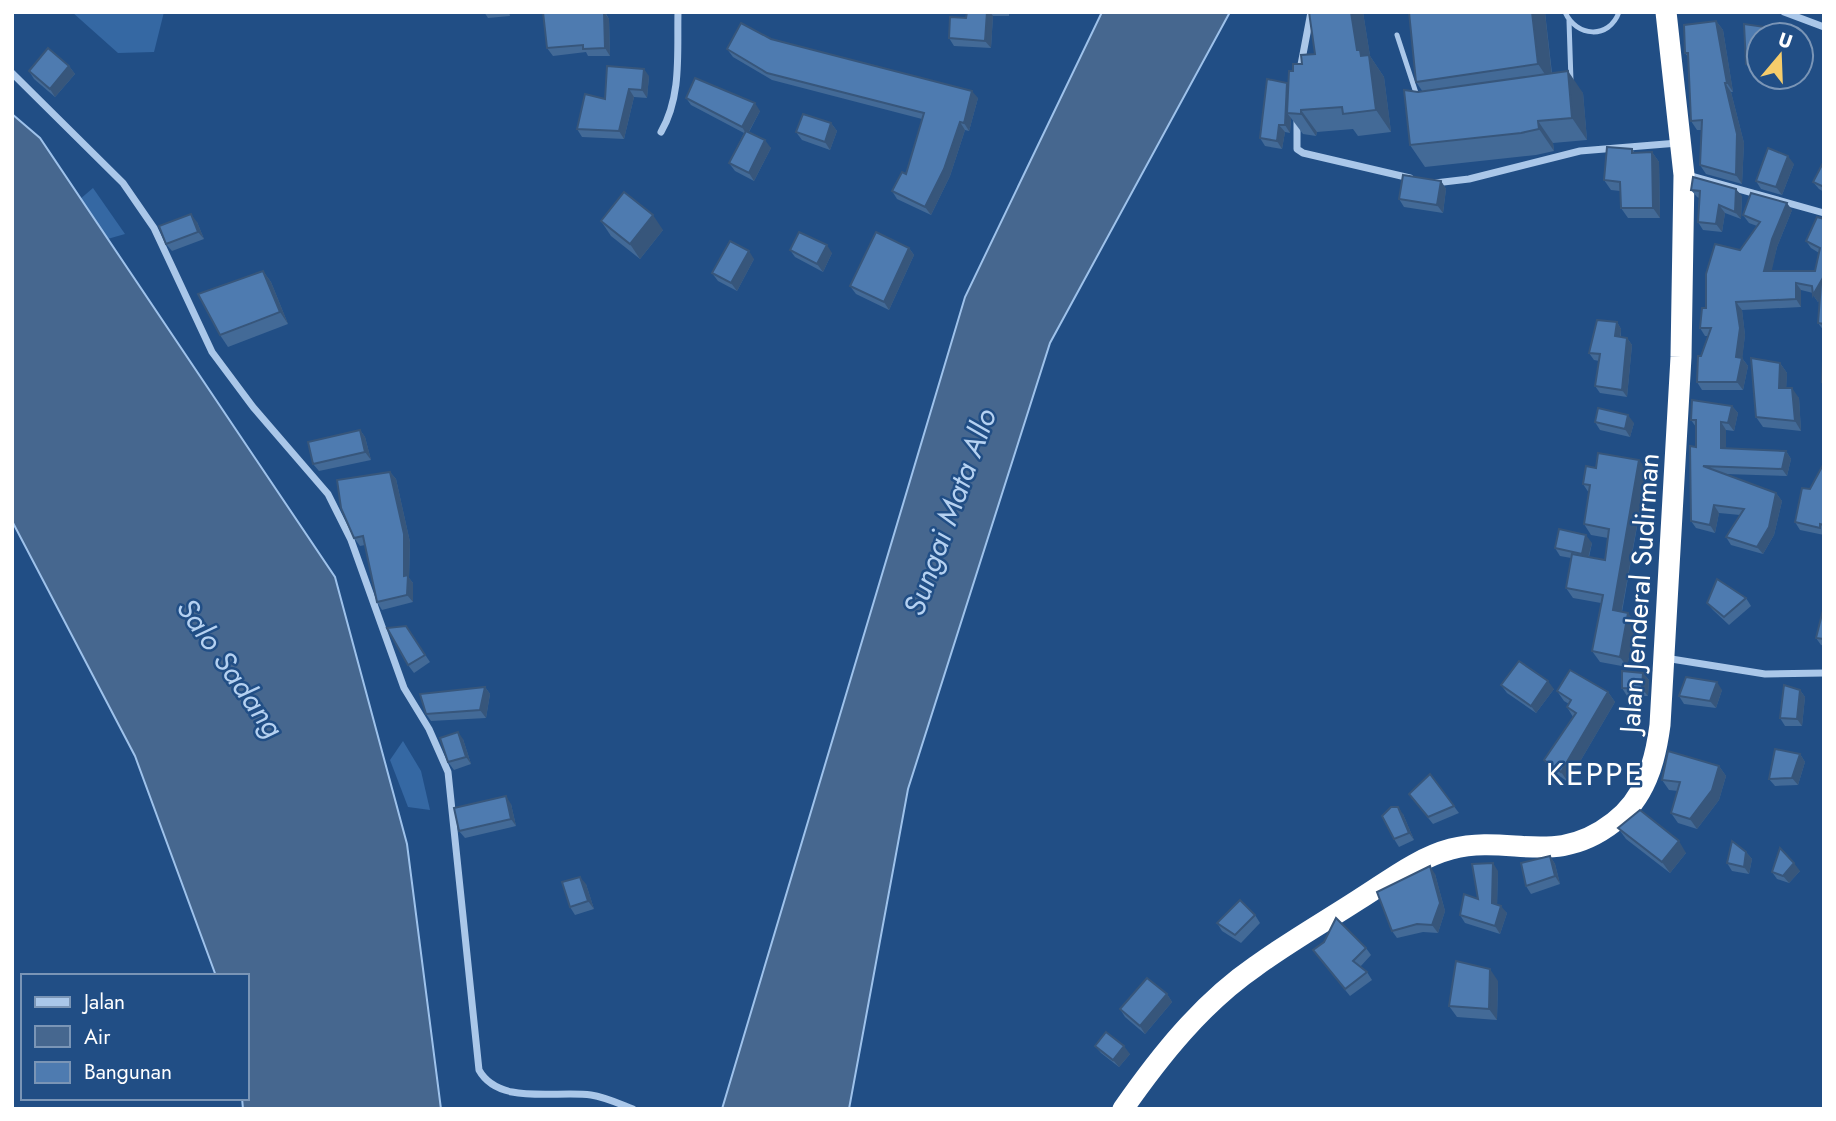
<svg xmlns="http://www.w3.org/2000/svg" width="1836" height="1121" font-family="Jost,sans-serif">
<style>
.green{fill:#3568a3}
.water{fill:#46678f;stroke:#9ec2eb;stroke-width:2}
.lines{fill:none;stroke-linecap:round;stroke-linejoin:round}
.lane{stroke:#aac7e9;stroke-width:5}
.street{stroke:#aac7e9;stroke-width:7}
.highway{stroke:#fff;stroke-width:21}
.wall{fill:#436a97}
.shaded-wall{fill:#37567b}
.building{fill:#4e7bb0;stroke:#37567b;stroke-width:2}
.labels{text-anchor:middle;stroke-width:5;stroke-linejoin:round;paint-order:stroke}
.street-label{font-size:28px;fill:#fff;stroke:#214e85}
.water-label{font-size:30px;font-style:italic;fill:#b5d1f1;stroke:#214e85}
.quarter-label{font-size:32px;letter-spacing:2px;fill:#fff;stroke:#214e85}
</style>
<rect width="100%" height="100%" fill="#214e85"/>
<g class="green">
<path d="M 72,12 L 164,12 L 154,52 L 118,53 Z"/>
<path d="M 93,188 L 125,234 L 104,240 L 79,200 Z"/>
<path d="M 403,741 L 421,771 L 430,810 L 408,807 L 390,760 Z"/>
</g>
<g class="water">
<path d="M 1102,12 L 1230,12 L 1050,343 L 908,789 L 849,1109 L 722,1109 L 965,297 Z"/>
<path d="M 12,114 L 40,138 L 335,577 L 407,844 L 441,1109 L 243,1109 L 242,1098 L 247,1098 L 247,976 L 216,976 L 135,756 L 12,521 Z"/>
</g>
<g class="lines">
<g class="lane">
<path d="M 1565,12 C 1576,37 1609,40 1619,12"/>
<path d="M 1569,21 L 1571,81"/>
<path d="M 1397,35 L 1417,96"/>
</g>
<g class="street">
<path d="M 1784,12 L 1824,27"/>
<path d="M 1300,70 L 1311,12"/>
<path d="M 12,73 L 123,183 L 154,228 L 212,352 L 253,407 L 328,494 L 351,540 L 404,688 L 429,729 L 448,772 L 479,1070 C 499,1106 557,1090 591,1095 C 605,1097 620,1104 633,1109"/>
<path d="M 1297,120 L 1297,149 L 1303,153 L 1410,178"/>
<path d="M 661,132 C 682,96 677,52 678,12"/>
<path d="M 1688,175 L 1824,213"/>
<path d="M 1435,183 L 1469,179 L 1580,151 L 1678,143"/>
<path d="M 1665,658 L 1765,674 L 1824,673"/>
</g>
<path class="highway" d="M 1123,1109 C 1160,1056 1202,1003 1256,966 C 1289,942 1324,922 1358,900 C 1387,882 1417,858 1451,849 C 1512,834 1555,868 1614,822 C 1645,798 1655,763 1660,725 L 1681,357 L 1684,175 L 1666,12"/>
</g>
<g class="wall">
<path d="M 484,12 L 509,12 L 510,16 L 488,18 Z"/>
<path d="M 543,12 L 605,12 L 609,19 L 610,56 L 588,56 L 586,52 L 553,56 L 547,48 Z"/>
<path d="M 967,12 L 1009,12 L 1009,16 L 993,16 L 991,48 L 954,46 L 949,38 L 966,18 Z"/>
<path d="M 1309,12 L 1363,12 L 1370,56 L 1384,77 L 1391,132 L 1358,136 L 1353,129 L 1317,132 L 1316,136 L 1303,134 L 1291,118 L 1290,133 L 1285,132 L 1282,149 L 1265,146 L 1260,138 L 1289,85 L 1293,71 L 1315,54 Z"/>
<path d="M 1409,12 L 1545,12 L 1552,73 L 1583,93 L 1587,140 L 1553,143 L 1554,151 L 1536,155 L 1425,167 L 1410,145 L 1418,92 L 1423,92 L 1416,82 Z"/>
<path d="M 1716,21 L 1723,30 L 1733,92 L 1731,92 L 1744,143 L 1742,184 L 1706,174 L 1700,165 L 1701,130 L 1697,130 L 1691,121 L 1689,58 L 1685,53 Z"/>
<path d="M 1744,24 L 1765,27 L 1770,35 L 1759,35 L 1759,71 L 1751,71 L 1746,64 Z"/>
<path d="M 771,39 L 978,98 L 969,131 L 965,130 L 950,176 L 931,215 L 897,199 L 892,191 L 906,174 L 922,119 L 772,80 L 733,57 L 727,49 Z"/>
<path d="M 69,66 L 75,74 L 55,97 L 34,79 L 29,71 Z"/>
<path d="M 649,76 L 647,98 L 634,97 L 624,139 L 582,137 L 577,129 L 605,99 Z"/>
<path d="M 686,98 L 760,111 L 749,132 L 771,148 L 754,181 L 735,171 L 729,163 L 744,133 L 691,105 Z"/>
<path d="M 831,123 L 837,131 L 830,150 L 802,140 L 796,132 Z"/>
<path d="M 1632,149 L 1635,153 L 1652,152 L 1659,162 L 1660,218 L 1628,218 L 1621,208 L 1620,191 L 1611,190 L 1604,180 Z"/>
<path d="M 1824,161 L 1824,192 L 1819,189 L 1813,182 Z"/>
<path d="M 1794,164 L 1782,195 L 1761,189 L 1756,181 Z"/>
<path d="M 1441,181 L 1446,189 L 1443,213 L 1404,207 L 1399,199 Z"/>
<path d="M 1691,190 L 1742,196 L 1741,219 L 1725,213 L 1722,232 L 1703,230 L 1698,222 L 1699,198 L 1697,197 Z"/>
<path d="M 1792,210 L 1777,247 L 1771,271 L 1815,271 L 1819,253 L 1811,248 L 1806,241 L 1824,219 L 1824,331 L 1818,323 L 1820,299 L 1818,302 L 1813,295 L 1813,293 L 1801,290 L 1801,307 L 1742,310 L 1745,335 L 1742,358 L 1748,366 L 1743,390 L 1702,390 L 1697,382 L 1701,356 L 1709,336 L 1705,336 L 1700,328 L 1706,308 L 1757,226 L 1749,223 L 1743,215 Z"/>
<path d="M 601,221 L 663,230 L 640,259 L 611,236 Z"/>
<path d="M 197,222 L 204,239 L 172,251 L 166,244 Z"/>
<path d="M 909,248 L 914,255 L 889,310 L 856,294 L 850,286 Z"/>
<path d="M 790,250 L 832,253 L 823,272 L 795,257 Z"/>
<path d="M 754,259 L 737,291 L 718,281 L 712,273 Z"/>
<path d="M 263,271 L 271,282 L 288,324 L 228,347 L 220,335 Z"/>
<path d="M 1617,322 L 1621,329 L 1621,337 L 1627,338 L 1632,345 L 1627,397 L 1600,393 L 1595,386 L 1599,361 L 1594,360 L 1589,353 Z"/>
<path d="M 1780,363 L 1787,373 L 1786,388 L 1799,398 L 1801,431 L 1763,427 L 1756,417 Z"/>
<path d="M 1732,406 L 1738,413 L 1734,431 L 1726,430 L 1726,449 L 1786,451 L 1791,459 L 1787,476 L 1725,474 L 1776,493 L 1782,501 L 1774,535 L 1763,554 L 1731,545 L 1726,537 L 1740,515 L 1719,513 L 1715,533 L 1696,528 L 1691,521 L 1696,447 L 1696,427 L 1691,420 Z"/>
<path d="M 1595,422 L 1634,423 L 1630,437 L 1600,430 Z"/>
<path d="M 360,430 L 365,437 L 371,460 L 319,471 L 313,464 Z"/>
<path d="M 1824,463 L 1824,535 L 1800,530 L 1795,522 Z"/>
<path d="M 1596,468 L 1647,470 L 1622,612 L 1636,623 L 1627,667 L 1600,662 L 1592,651 L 1601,603 L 1573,598 L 1566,588 L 1571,558 L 1560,556 L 1555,548 L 1592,543 L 1589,557 L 1605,560 L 1608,538 L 1591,535 L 1584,524 L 1589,493 L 1583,484 Z"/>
<path d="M 390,472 L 396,479 L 410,542 L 409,578 L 413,583 L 413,602 L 382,610 L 377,602 L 365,545 L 360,546 L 354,538 Z"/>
<path d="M 1746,598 L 1751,606 L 1729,625 L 1713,610 L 1707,603 Z"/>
<path d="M 1824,606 L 1824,646 L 1821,645 L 1816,638 Z"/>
<path d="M 406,626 L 430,662 L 414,673 L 408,665 Z"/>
<path d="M 1643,673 L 1649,680 L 1648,696 L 1627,696 L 1622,688 Z"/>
<path d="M 1501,685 L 1554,689 L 1536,713 L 1507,693 Z"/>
<path d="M 485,687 L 490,694 L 486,718 L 431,721 L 426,714 Z"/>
<path d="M 1722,690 L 1716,708 L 1684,704 L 1679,696 Z"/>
<path d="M 1800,690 L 1805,697 L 1802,726 L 1785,726 L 1780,718 Z"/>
<path d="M 1557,691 L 1608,692 L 1615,702 L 1568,782 L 1551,770 L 1544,760 L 1573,717 L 1567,707 L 1569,704 L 1564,701 Z"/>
<path d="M 463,739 L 471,764 L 454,770 L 448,762 Z"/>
<path d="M 1800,754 L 1805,762 L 1798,785 L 1775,786 L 1769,779 Z"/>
<path d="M 1719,766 L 1726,776 L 1719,800 L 1697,829 L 1678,823 L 1671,813 L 1678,791 L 1669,790 L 1662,780 Z"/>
<path d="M 1430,774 L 1459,813 L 1433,824 L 1409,794 Z"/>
<path d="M 511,804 L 516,826 L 465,838 L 459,831 Z"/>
<path d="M 1403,814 L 1414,840 L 1399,847 L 1394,839 Z"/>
<path d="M 1618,828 L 1686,853 L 1670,873 L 1626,839 Z"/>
<path d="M 1746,852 L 1752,859 L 1749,874 L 1732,871 L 1727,863 Z"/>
<path d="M 1550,856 L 1555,864 L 1560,884 L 1531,894 L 1526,886 Z"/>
<path d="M 1498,871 L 1497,905 L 1507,913 L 1500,934 L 1465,923 L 1460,915 L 1478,899 Z"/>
<path d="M 1800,871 L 1789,883 L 1777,879 L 1772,872 Z"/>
<path d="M 1435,874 L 1445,911 L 1438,933 L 1423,932 L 1397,938 L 1392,931 Z"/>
<path d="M 586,884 L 594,909 L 575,915 L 570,907 Z"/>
<path d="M 1255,915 L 1260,923 L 1241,943 L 1222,931 L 1217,923 Z"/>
<path d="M 1366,948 L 1371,955 L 1360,967 L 1367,972 L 1372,980 L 1350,996 L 1313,950 Z"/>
<path d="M 1498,981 L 1497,1020 L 1457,1017 L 1449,1006 Z"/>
<path d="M 1167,994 L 1172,1002 L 1145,1034 L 1125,1017 L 1120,1009 Z"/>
<path d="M 1095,1046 L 1130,1054 L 1119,1067 L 1101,1053 Z"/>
</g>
<g class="shaded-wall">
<path d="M 604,12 L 609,19 L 610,56 L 605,48 Z"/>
<path d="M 987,12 L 990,12 L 993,16 L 991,48 L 985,41 Z"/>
<path d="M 1351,12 L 1363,12 L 1370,56 L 1384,77 L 1391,132 L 1376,110 L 1357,50 Z"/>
<path d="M 1532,12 L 1545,13 L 1553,86 L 1538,64 Z"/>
<path d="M 1716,21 L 1723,30 L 1733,92 L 1727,83 Z"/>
<path d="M 1765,27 L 1770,35 L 1765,35 Z"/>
<path d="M 69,66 L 75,74 L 55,97 L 50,89 Z"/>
<path d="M 644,69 L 649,76 L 647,98 L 642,90 Z"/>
<path d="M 1568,71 L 1583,93 L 1587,140 L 1572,118 Z"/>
<path d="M 1287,83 L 1292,90 L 1287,113 L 1291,118 L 1290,133 L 1285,125 Z"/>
<path d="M 1725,83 L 1731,92 L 1744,143 L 1742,184 L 1736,175 Z"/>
<path d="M 629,89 L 634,97 L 624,139 L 619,131 Z"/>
<path d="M 972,91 L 978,98 L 969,131 L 964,123 Z"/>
<path d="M 755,103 L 760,111 L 747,135 L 742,127 Z"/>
<path d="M 1301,110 L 1317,132 L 1316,136 L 1301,114 Z"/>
<path d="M 1538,121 L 1553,143 L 1554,151 L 1539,129 Z"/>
<path d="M 960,122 L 965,130 L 950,176 L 931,215 L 925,207 Z"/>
<path d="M 831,123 L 837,131 L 830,150 L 825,142 Z"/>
<path d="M 1279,125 L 1285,132 L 1282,149 L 1277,141 Z"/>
<path d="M 765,140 L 771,148 L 754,181 L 749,173 Z"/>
<path d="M 1652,152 L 1659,162 L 1660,218 L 1653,208 Z"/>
<path d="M 1788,156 L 1794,164 L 1782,195 L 1776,187 Z"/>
<path d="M 1441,181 L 1446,189 L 1443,213 L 1437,205 Z"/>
<path d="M 1736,189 L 1742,196 L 1741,219 L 1735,212 Z"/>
<path d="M 1787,203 L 1792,210 L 1777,247 L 1770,279 L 1764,271 L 1772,239 Z"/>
<path d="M 1719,205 L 1725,213 L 1722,232 L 1716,224 Z"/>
<path d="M 191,214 L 197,222 L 204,239 L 198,232 Z"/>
<path d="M 653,215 L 663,230 L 640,259 L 630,244 Z"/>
<path d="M 827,245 L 832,253 L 823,272 L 817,264 Z"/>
<path d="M 909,248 L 914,255 L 889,310 L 884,302 Z"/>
<path d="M 749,251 L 754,259 L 737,291 L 731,283 Z"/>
<path d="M 263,271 L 271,282 L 288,324 L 280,312 Z"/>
<path d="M 1824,276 L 1824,293 L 1818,302 L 1813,295 Z"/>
<path d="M 1796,283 L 1801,290 L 1801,307 L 1796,299 Z"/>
<path d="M 1736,302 L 1742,310 L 1745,335 L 1742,361 L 1742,358 L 1748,366 L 1743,390 L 1737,382 L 1736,357 Z"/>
<path d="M 1617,322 L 1621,329 L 1620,343 L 1615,336 Z"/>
<path d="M 1627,338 L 1632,345 L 1627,397 L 1622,390 Z"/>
<path d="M 1780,363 L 1787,373 L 1786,398 L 1779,388 Z"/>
<path d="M 1792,388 L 1799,398 L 1801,431 L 1795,421 Z"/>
<path d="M 1732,406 L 1738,413 L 1734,431 L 1728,423 Z"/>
<path d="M 1628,415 L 1634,423 L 1630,437 L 1625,429 Z"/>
<path d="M 1721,422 L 1726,430 L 1726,456 L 1721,448 Z"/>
<path d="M 360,430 L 365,437 L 371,460 L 365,452 Z"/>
<path d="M 1786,451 L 1791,459 L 1787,476 L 1782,469 Z"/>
<path d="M 1639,460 L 1647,470 L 1620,620 L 1613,610 Z"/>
<path d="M 390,472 L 396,479 L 410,542 L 409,578 L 413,583 L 413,602 L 407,595 L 404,576 Z"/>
<path d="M 1776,493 L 1782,501 L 1774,535 L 1763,554 L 1757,547 Z"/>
<path d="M 1714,505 L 1719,513 L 1715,533 L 1710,525 Z"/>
<path d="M 1586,535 L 1592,543 L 1587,562 L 1582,554 Z"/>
<path d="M 1628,613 L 1636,623 L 1627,667 L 1620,657 Z"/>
<path d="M 1643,673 L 1649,680 L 1648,696 L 1642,689 Z"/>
<path d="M 1548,681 L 1554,689 L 1536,713 L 1531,706 Z"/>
<path d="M 1717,682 L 1722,690 L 1716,708 L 1710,701 Z"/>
<path d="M 485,687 L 490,694 L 486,718 L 480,710 Z"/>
<path d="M 1800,690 L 1805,697 L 1802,726 L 1797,719 Z"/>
<path d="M 1608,692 L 1615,702 L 1568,782 L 1561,772 Z"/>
<path d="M 458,732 L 463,739 L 471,764 L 466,757 Z"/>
<path d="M 1800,754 L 1805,762 L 1798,785 L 1792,778 Z"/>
<path d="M 1719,766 L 1726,776 L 1719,800 L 1697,829 L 1690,819 Z"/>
<path d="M 506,796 L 511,804 L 516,826 L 511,819 Z"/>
<path d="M 1398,807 L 1403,814 L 1414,840 L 1409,833 Z"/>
<path d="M 1679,841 L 1686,853 L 1670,873 L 1662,862 Z"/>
<path d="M 1746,852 L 1752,859 L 1749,874 L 1744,867 Z"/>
<path d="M 1550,856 L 1555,864 L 1560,884 L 1555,876 Z"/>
<path d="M 1493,863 L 1498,871 L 1497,910 L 1492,903 Z"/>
<path d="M 1794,863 L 1800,871 L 1789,883 L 1783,876 Z"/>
<path d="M 1430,866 L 1435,874 L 1445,911 L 1438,933 L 1432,925 Z"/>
<path d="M 580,877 L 586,884 L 594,909 L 588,901 Z"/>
<path d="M 1501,906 L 1507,913 L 1500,934 L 1495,926 Z"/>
<path d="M 1490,969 L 1498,981 L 1497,1020 L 1489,1009 Z"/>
<path d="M 1167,994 L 1172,1002 L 1145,1034 L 1140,1026 Z"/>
<path d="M 1124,1046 L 1130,1054 L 1119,1067 L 1113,1060 Z"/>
</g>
<g class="building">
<path d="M 543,12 L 604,12 L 605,48 L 583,49 L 583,45 L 547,48 Z"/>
<path d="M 967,12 L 987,12 L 985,41 L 949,38 L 950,17 L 966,18 Z"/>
<path d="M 1309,12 L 1351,12 L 1357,50 L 1360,50 L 1361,56 L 1369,55 L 1376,110 L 1343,114 L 1342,107 L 1301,110 L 1301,114 L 1287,113 L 1289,71 L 1293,71 L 1293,64 L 1302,64 L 1301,55 L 1315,54 Z"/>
<path d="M 1409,12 L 1532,12 L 1538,64 L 1416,82 Z"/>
<path d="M 1716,21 L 1727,83 L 1725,83 L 1737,134 L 1736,175 L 1700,165 L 1702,120 L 1691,121 L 1688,53 L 1685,53 L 1684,25 Z"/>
<path d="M 741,23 L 771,39 L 972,91 L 964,123 L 960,122 L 944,169 L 925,207 L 892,191 L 902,172 L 906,174 L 924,113 L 767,73 L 727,49 Z"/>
<path d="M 1744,24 L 1765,27 L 1765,35 L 1759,35 L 1759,64 L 1746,64 Z"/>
<path d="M 48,48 L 69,66 L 50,89 L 29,71 Z"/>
<path d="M 607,66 L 644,69 L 642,90 L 629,89 L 619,131 L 577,129 L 585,94 L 605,99 Z"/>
<path d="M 1568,71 L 1572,118 L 1538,121 L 1539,129 L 1521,133 L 1410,145 L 1404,90 L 1418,92 Z"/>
<path d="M 695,78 L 755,103 L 742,127 L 686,98 Z"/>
<path d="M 1267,79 L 1287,83 L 1285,125 L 1279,125 L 1277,141 L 1260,138 Z"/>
<path d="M 803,114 L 831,123 L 825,142 L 796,132 Z"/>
<path d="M 746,131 L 765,140 L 749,173 L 729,163 Z"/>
<path d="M 1607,147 L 1632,149 L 1632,153 L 1652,152 L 1653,208 L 1621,208 L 1620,182 L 1604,180 Z"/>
<path d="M 1768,148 L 1788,156 L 1776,187 L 1756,181 Z"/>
<path d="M 1824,161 L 1824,187 L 1813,182 Z"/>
<path d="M 1403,175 L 1441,181 L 1437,205 L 1399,199 Z"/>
<path d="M 1693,177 L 1736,189 L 1735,212 L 1719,205 L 1716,224 L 1698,222 L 1700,191 L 1691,190 Z"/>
<path d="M 624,192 L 653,215 L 630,244 L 601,221 Z"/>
<path d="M 1751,193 L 1787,203 L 1772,239 L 1764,271 L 1815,271 L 1820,248 L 1806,241 L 1817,217 L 1824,219 L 1824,276 L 1813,295 L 1812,286 L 1796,283 L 1796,299 L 1736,302 L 1740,328 L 1736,357 L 1742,358 L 1737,382 L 1697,382 L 1698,356 L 1701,356 L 1711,328 L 1700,328 L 1702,308 L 1706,308 L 1706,274 L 1715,244 L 1740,250 L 1760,222 L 1743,215 Z"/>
<path d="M 191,214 L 198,232 L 166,244 L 159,226 Z"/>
<path d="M 799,232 L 827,245 L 817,264 L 790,250 Z"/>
<path d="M 876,232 L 909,248 L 884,302 L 850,286 Z"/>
<path d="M 730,241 L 749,251 L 731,283 L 712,273 Z"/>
<path d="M 263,271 L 280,312 L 220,335 L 198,294 Z"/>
<path d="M 1824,281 L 1824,324 L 1818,323 L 1821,284 Z"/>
<path d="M 1597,320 L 1617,322 L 1615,336 L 1627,338 L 1622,390 L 1595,386 L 1600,354 L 1589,353 Z"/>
<path d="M 1751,358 L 1780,363 L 1779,388 L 1792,388 L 1795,421 L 1756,417 Z"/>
<path d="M 1823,360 L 1824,361 L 1824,382 L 1822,382 Z"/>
<path d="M 1692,400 L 1732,406 L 1728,423 L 1721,422 L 1721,448 L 1786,451 L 1782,469 L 1703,466 L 1776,493 L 1769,527 L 1757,547 L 1726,537 L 1744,509 L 1714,505 L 1710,525 L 1691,521 L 1690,446 L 1696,447 L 1696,420 L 1691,420 Z"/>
<path d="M 1598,408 L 1628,415 L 1625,429 L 1595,422 Z"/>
<path d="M 360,430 L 365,452 L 313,464 L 308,442 Z"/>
<path d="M 1598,453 L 1639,460 L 1613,610 L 1628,613 L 1620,657 L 1592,651 L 1603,595 L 1566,588 L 1572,554 L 1605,560 L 1609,529 L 1584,524 L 1590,485 L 1583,484 L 1586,466 L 1596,468 Z"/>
<path d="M 1824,463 L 1824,525 L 1820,524 L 1820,528 L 1795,522 L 1802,488 L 1810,489 Z"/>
<path d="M 390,472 L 404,534 L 404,576 L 408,575 L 407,595 L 377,602 L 363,536 L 354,538 L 341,508 L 337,480 Z"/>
<path d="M 1559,529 L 1586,535 L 1582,554 L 1555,548 Z"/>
<path d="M 1717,579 L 1746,598 L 1724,617 L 1707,603 Z"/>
<path d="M 1824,606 L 1824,639 L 1816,638 Z"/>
<path d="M 406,626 L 425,655 L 408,665 L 387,628 Z"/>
<path d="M 1519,661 L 1548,681 L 1531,706 L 1501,685 Z"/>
<path d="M 1570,670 L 1608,692 L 1561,772 L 1544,760 L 1576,713 L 1567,707 L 1571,700 L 1557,691 Z"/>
<path d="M 1622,671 L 1643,673 L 1642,689 L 1622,688 Z"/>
<path d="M 1686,677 L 1717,682 L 1710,701 L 1679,696 Z"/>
<path d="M 1784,685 L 1800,690 L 1797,719 L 1780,718 Z"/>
<path d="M 485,687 L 480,710 L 426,714 L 420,694 Z"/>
<path d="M 458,732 L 466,757 L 448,762 L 440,738 Z"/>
<path d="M 1775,749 L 1800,754 L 1792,778 L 1769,779 Z"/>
<path d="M 1668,751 L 1719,766 L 1712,790 L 1690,819 L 1671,813 L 1680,782 L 1662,780 Z"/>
<path d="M 1430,774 L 1454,806 L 1428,817 L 1409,794 Z"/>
<path d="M 506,796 L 511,819 L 459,831 L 454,808 Z"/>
<path d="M 1391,807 L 1398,807 L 1409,833 L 1394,839 L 1382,816 Z"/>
<path d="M 1640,810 L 1679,841 L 1662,862 L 1618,828 Z"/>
<path d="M 1732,841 L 1746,852 L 1744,867 L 1727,863 Z"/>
<path d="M 1780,848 L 1794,863 L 1783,876 L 1772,872 Z"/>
<path d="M 1550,856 L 1555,876 L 1526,886 L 1521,863 Z"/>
<path d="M 1493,863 L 1492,903 L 1501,906 L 1495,926 L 1460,915 L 1464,894 L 1478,899 L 1472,864 Z"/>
<path d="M 1430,866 L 1440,903 L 1432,925 L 1417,924 L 1392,931 L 1377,892 Z"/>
<path d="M 580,877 L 588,901 L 570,907 L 562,882 Z"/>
<path d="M 1240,900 L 1255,915 L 1235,935 L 1217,923 Z"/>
<path d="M 1336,918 L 1366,948 L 1353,961 L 1367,972 L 1345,989 L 1313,950 L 1324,942 Z"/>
<path d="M 1456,961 L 1490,969 L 1489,1009 L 1449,1006 Z"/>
<path d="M 1147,978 L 1167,994 L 1140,1026 L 1120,1009 Z"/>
<path d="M 1106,1032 L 1124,1046 L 1113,1060 L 1095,1046 Z"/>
</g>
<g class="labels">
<g class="street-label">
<text transform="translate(1639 593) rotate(-86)" y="10">Jalan Jenderal Sudirman</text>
</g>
<g class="water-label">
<text transform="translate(950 512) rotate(-70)" y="10">Sungai Mata Allo</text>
<text transform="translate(230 668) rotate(55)" y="10">Salo Sadang</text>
</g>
<g class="quarter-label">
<text x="1595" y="785">KEPPE</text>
</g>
</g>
<rect width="1836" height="1121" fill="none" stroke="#ffffff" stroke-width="28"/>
<rect x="21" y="974" width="228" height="126" fill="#214e85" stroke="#7a95b6" stroke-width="2"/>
<rect x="35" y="997" width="35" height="10" fill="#aac7e9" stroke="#7a95b6" stroke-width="2"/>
<text x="84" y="1009" font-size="21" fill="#ffffff">Jalan</text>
<rect x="35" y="1026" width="35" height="21" fill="#46678f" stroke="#7a95b6" stroke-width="2"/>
<text x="84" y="1044" font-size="21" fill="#ffffff">Air</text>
<rect x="35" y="1062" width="35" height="21" fill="#4e7bb0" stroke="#7a95b6" stroke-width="2"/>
<text x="84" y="1079" font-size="21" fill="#ffffff">Bangunan</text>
<g transform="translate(1780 56) rotate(19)"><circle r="33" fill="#214e85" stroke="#7a95b6" stroke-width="2"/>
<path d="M0-5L12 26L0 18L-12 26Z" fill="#f6cd6b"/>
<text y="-10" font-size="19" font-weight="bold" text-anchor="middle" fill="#ffffff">U</text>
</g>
</svg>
